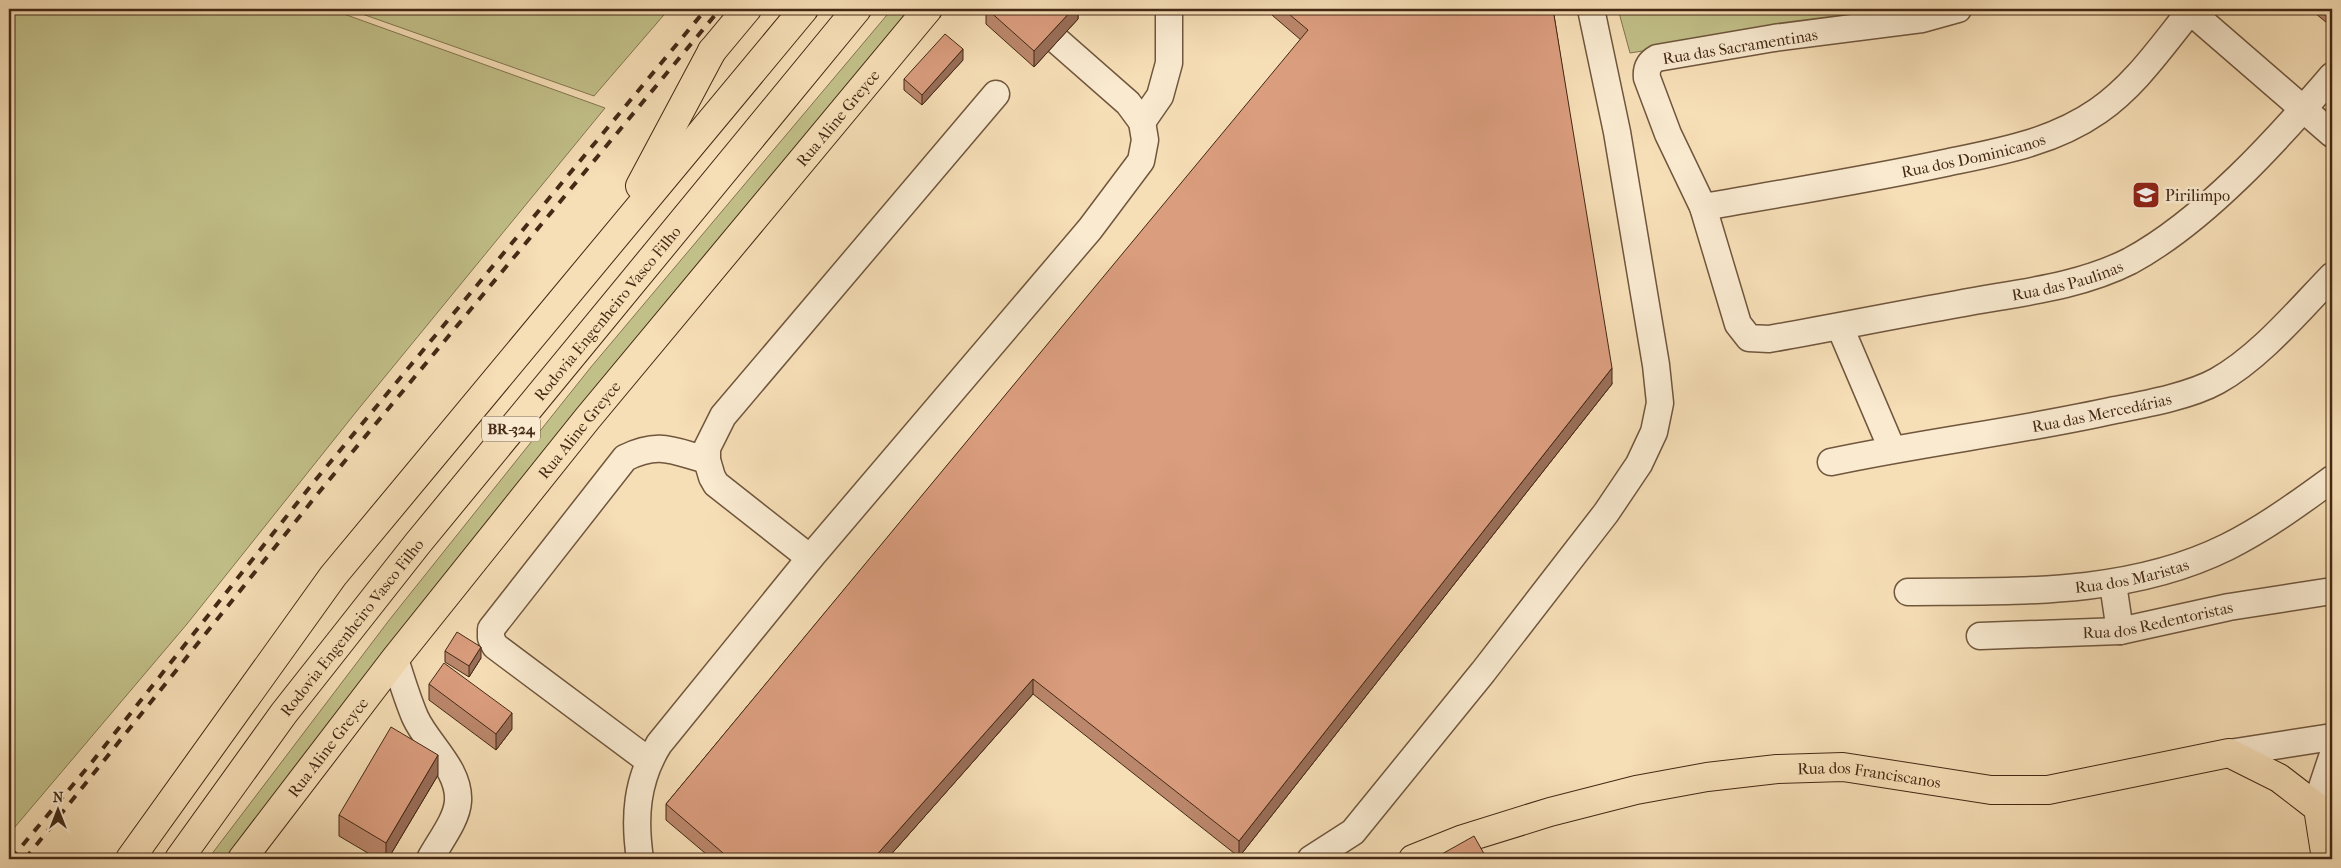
<svg xmlns="http://www.w3.org/2000/svg" width="2341" height="868" font-family="'IM FELL French Canon',serif">
<style>
.green{fill:#c2c089;stroke:#83744f}
.lines{fill:none;stroke-linecap:round;stroke-linejoin:round}
.minor-casing{stroke:#70563d;stroke-width:29}
.major-casing{stroke:#442915;stroke-width:30}
.highway-casing{stroke:#442915;stroke-width:30}
.minor{stroke:#f9ead0;stroke-width:26}
.major{stroke:#f6deb6;stroke-width:28}
.highway{stroke:#f6deb6;stroke-width:28}
.rail{stroke:#442915;stroke-width:4;stroke-dasharray:9 9;stroke-linecap:butt}
.wall{fill:#bb876c;stroke:#442915}
.shaded-wall{fill:#996e58;stroke:#442915}
.building{fill:#da9d7e;stroke:#442915}
.labels{text-anchor:middle;stroke-width:5;stroke-linejoin:round;paint-order:stroke}
.shield{fill:#f9ead0;stroke:#7a634d;stroke-width:1}
.shield-label{font-size:15px;font-weight:bold;fill:#442915}
.street-label{font-size:16px;fill:#442915;stroke:#f9ead0}
.poi-label{font-size:16px;fill:#442915;stroke:#f9ead0;text-anchor:start}
</style>
<rect width="100%" height="100%" fill="#f6deb6"/>
<filter id="stains"><feTurbulence type="fractalNoise" baseFrequency=".004" numOctaves="4"/><feColorMatrix values="0 0 0 0 .2 0 0 0 0 .09 0 0 0 0 .02 0 0 0 .5 -.17"/></filter>
<radialGradient id="worn" r=".72"><stop offset=".6" stop-color="#630" stop-opacity="0"/><stop offset="1" stop-color="#630" stop-opacity=".3"/></radialGradient>
<g class="green">
<path d="M 9,9 L 330,9 L 605,108 L 356,412 L 187,624 L 9,834 Z"/>
<path d="M 348,9 L 669,9 L 594,96 Z"/>
<path d="M 892,9 L 916,9 L 487,521 L 231,859 L 208,859 L 390,619 L 591,367 Z"/>
<path d="M 1618,9 L 1913,9 L 1630,53 Z"/>
</g>
<g class="lines">
<defs>
<g id="minor">
<path id="s1" d="M 1958,9 L 1922,19 L 1774,38 L 1657,58 C 1648,63 1646,69 1647,78 L 1668,134 L 1703,207 L 1738,324 L 1749,338 L 1769,339 C 1832,328 1895,315 1958,304 C 2015,293 2077,288 2130,261 C 2204,221 2277,140 2332,76"/>
<path d="M 2190,11 L 2332,134"/>
<path d="M 1142,122 L 1160,96 L 1169,63 L 1169,9"/>
<path id="s2" d="M 1703,207 C 1784,193 1865,180 1945,163 C 1998,152 2052,143 2098,111 C 2136,85 2163,44 2192,9"/>
<path d="M 1840,327 L 1892,449"/>
<path id="s3" d="M 1831,462 C 1925,442 2021,431 2115,410 C 2146,404 2190,396 2217,381 C 2260,357 2298,311 2332,276"/>
<path d="M 810,558 L 716,484 L 712,477 L 707,460 L 707,448 L 723,416 L 996,94"/>
<path d="M 2113,584 L 2120,631"/>
<path id="s4" d="M 1908,592 C 2016,591 2128,596 2227,547 C 2265,528 2299,503 2332,479"/>
<path id="s5" d="M 1980,636 L 2120,631 L 2229,607 L 2332,591"/>
<path d="M 395,659 C 401,678 407,698 415,717 C 427,744 460,769 458,801 C 457,820 439,842 430,859"/>
<path d="M 2229,753 L 2332,737"/>
<path d="M 649,761 L 495,646 L 491,638 L 491,629 L 625,458 C 659,441 673,451 707,460"/>
<path d="M 2318,808 L 2322,787 L 2332,757"/>
<path d="M 640,859 C 634,818 636,781 659,744 L 810,558 L 1090,229 L 1141,161 L 1145,140 L 1142,122 L 1128,103 L 1021,9"/>
<path d="M 1311,859 L 1353,832 L 1483,672 L 1606,513 L 1639,464 L 1654,432 L 1660,403 L 1656,365 L 1617,132 L 1591,9"/>
</g>
<g id="major">
<path d="M 712,51 L 747,9"/>
<path id="s6" d="M 242,859 L 395,659 L 587,419 L 928,9"/>
<path id="s7" d="M 1413,859 L 1463,839 L 1550,812 L 1636,790 L 1707,777 L 1777,769 L 1843,767 L 1991,790 L 2048,790 L 2229,753 L 2279,778 L 2318,808 L 2326,859"/>
</g>
<g id="highway">
<path d="M 640,186 L 712,51"/>
<path d="M 130,859 L 333,576 L 804,9"/>
<path id="s8" d="M 179,859 L 284,713 L 418,543 L 857,9"/>
</g>
</defs>
<use href="#minor" class="minor-casing"/>
<use href="#major" class="major-casing"/>
<use href="#highway" class="highway-casing"/>
<use href="#minor" class="minor"/>
<use href="#major" class="major"/>
<use href="#highway" class="highway"/>
<g class="rail">
<path d="M 11,859 L 92,762 L 313,483 L 706,9"/>
<path d="M 25,859 L 320,491 L 720,9"/>
</g>
</g>
<g class="wall">
<path d="M 986,9 L 1078,9 L 1078,19 L 1034,67 L 986,24 Z"/>
<path d="M 1265,9 L 1553,9 L 1612,384 L 1239,857 L 1033,694 L 887,859 L 712,859 L 666,820 L 666,804 L 1301,40 Z"/>
<path d="M 2310,9 L 2332,9 L 2332,27 Z"/>
<path d="M 963,60 L 922,105 L 904,90 L 904,79 Z"/>
<path d="M 445,651 L 481,658 L 469,677 L 445,662 Z"/>
<path d="M 429,684 L 512,729 L 496,750 L 429,700 Z"/>
<path d="M 438,775 L 388,859 L 378,859 L 339,836 L 339,815 Z"/>
</g>
<g class="shaded-wall">
<path d="M 1073,9 L 1078,9 L 1078,19 L 1034,67 L 1034,51 Z"/>
<path d="M 963,49 L 963,60 L 922,105 L 922,95 Z"/>
<path d="M 1612,368 L 1612,384 L 1239,857 L 1239,841 Z"/>
<path d="M 481,647 L 481,658 L 469,677 L 469,666 Z"/>
<path d="M 1033,679 L 1033,694 L 887,859 L 873,859 Z"/>
<path d="M 512,713 L 512,729 L 496,750 L 496,734 Z"/>
<path d="M 438,755 L 438,775 L 388,859 L 386,859 L 386,843 Z"/>
</g>
<g class="building">
<path d="M 987,9 L 1073,9 L 1034,51 Z"/>
<path d="M 1283,9 L 1553,9 L 1612,368 L 1239,841 L 1033,679 L 873,859 L 730,859 L 666,804 L 1308,30 Z"/>
<path d="M 2323,9 L 2332,9 L 2332,16 Z"/>
<path d="M 945,34 L 963,49 L 922,95 L 904,79 Z"/>
<path d="M 457,632 L 481,647 L 469,666 L 445,651 Z"/>
<path d="M 444,663 L 512,713 L 496,734 L 429,684 Z"/>
<path d="M 391,727 L 438,755 L 386,843 L 339,815 Z"/>
<path d="M 1474,836 L 1487,859 L 1433,859 Z"/>
</g>
<defs>
<symbol id="school-square" viewBox="-11 -11 22 22"><rect x="-9" y="-9" width="18" height="18" rx="4" fill="#8f2418" stroke="#f9ead0"/><path d="M0-5L7-2L0 1L-7-2ZM-4 1L0 2.5L4 1V4Q0 6-4 4Z" fill="#fff"/></symbol>
</defs>
<g fill-rule="evenodd">
<use href="#school-square" x="2130" y="179" width="32" height="32"/>
</g>
<g class="labels">
<rect class="shield" x="482" y="416.5" width="58" height="25" rx="4"/>
<g class="shield-label">
<text x="511" y="434">BR-324</text>
</g>
<g class="street-label">
<text transform="translate(1740 46) rotate(-9)" y="6">Rua das Sacramentinas</text>
<text dy="6" stroke="none"><textPath href="#s6" startOffset="951">Rua Aline Greyce</textPath></text>
<text dy="6" stroke="none"><textPath href="#s2" startOffset="275">Rua dos Dominicanos</textPath></text>
<text dy="6" stroke="none"><textPath href="#s1" startOffset="934">Rua das Paulinas</textPath></text>
<text dy="6" stroke="none"><textPath href="#s8" startOffset="694">Rodovia Engenheiro Vasco Filho</textPath></text>
<text dy="6" stroke="none"><textPath href="#s3" startOffset="275">Rua das Mercedárias</textPath></text>
<text dy="6" stroke="none"><textPath href="#s6" startOffset="546">Rua Aline Greyce</textPath></text>
<text dy="6" stroke="none"><textPath href="#s4" startOffset="225">Rua dos Maristas</textPath></text>
<text dy="6" stroke="none"><textPath href="#s5" startOffset="179">Rua dos Redentoristas</textPath></text>
<text dy="6" stroke="none"><textPath href="#s8" startOffset="289">Rodovia Engenheiro Vasco Filho</textPath></text>
<text dy="6" stroke="none"><textPath href="#s6" startOffset="141">Rua Aline Greyce</textPath></text>
<text dy="6" stroke="none"><textPath href="#s7" startOffset="469">Rua dos Franciscanos</textPath></text>
</g>
<g class="poi-label">
<text x="2165" y="201">Pirilimpo</text>
</g>
</g>
<rect width="2341" height="868" fill="none" stroke="#f6deb6" stroke-width="30"/>
<rect x="10" y="10" width="2321" height="848" fill="none" stroke="#442915" stroke-width="2.5"/>
<rect x="15" y="15" width="2311" height="838" fill="none" stroke="#442915"/>
<g transform="translate(58 810)" stroke="#f9ead0" stroke-width="4" paint-order="stroke">
<path d="M0-4L9 19L0 12L-9 19Z" fill="#442915"/>
<text y="-8" font-size="14" font-weight="bold" text-anchor="middle" fill="#442915">N</text>
</g>
<rect width="100%" height="100%" filter="url(#stains)"/>
<rect width="100%" height="100%" fill="url(#worn)"/>
</svg>
